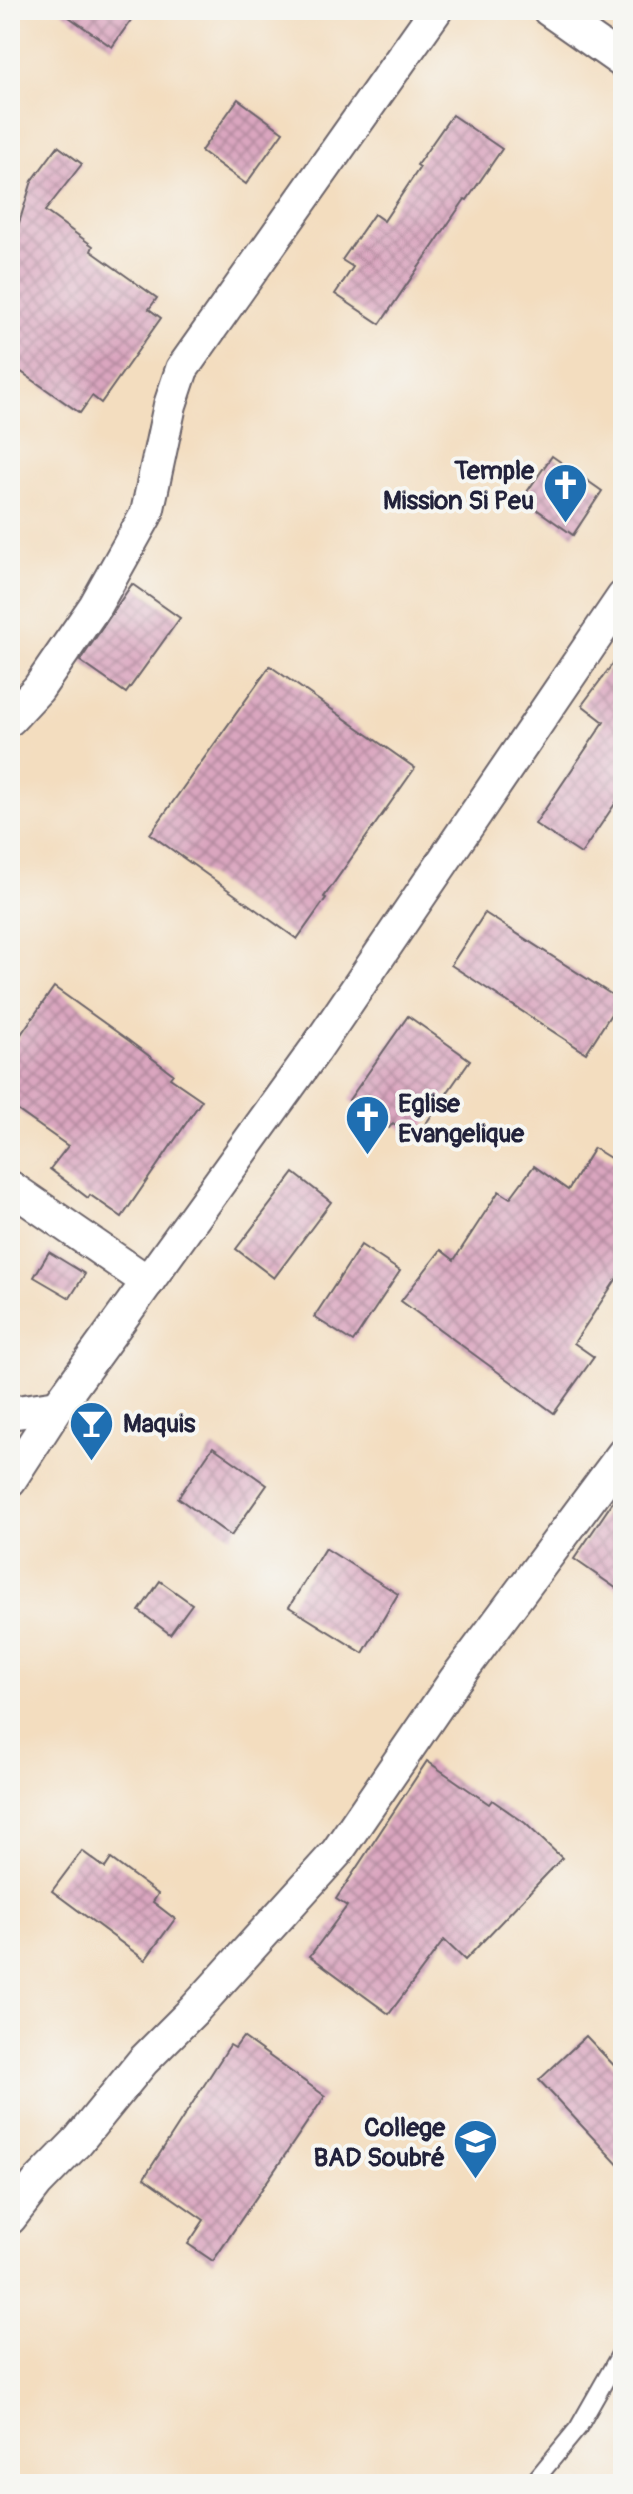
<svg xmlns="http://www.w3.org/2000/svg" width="633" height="2494" font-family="Pangolin,sans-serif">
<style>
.building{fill:url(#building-cross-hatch)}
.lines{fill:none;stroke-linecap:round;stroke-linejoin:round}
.lane-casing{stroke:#6b6369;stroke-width:20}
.street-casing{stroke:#6b6369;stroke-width:36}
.lane{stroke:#fff;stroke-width:16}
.street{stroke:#fff;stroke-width:32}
.labels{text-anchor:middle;stroke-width:8;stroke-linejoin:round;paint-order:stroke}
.poi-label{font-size:26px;font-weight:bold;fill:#22223b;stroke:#f6f6f2;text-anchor:end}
</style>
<defs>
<pattern id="building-cross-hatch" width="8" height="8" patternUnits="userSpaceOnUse" patternTransform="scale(2)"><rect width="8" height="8" fill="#daa6bf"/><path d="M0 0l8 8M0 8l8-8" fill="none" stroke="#b0879c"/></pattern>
</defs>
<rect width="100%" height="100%" fill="#f6f6f2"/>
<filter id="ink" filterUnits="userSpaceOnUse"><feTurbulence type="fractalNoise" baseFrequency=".0125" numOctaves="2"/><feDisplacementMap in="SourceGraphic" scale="16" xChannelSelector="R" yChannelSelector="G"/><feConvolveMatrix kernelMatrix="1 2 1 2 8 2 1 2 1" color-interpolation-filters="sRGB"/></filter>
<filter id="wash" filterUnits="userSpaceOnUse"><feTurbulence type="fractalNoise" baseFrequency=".006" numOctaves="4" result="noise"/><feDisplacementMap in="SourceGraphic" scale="32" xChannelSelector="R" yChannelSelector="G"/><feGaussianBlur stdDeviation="1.8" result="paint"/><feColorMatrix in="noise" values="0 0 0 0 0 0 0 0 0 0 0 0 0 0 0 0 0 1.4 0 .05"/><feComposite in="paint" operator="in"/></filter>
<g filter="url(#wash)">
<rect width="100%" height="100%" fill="#f3ddbf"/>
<g id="blocks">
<g class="building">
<path d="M 59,10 L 138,10 L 112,47 Z"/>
<path d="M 238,99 L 283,132 L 246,184 L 201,151 Z"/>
<path d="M 452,115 L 502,149 L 467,200 L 465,199 L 380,324 L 335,294 L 353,267 L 342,260 L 374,214 L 384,221 L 420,167 L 417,165 Z"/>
<path d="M 58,146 L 82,164 L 45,211 L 93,246 L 91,251 L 157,298 L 149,309 L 161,318 L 101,403 L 92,396 L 80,413 L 10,364 L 10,252 L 32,181 Z"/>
<path d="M 552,456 L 602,491 L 573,535 L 522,499 Z"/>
<path d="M 132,584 L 180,618 L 126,693 L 80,661 Z"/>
<path d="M 623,650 L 623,792 L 581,854 L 535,824 L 604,722 L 582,705 Z"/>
<path d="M 270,666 L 415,768 L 324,897 L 326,898 L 297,939 L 150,834 Z"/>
<path d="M 485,913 L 620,1000 L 586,1053 L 451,965 Z"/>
<path d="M 54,987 L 128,1040 L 173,1074 L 170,1078 L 202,1100 L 122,1217 L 90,1195 L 88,1198 L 50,1169 L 68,1146 L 10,1105 L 10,1050 Z"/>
<path d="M 408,1016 L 470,1060 L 415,1139 L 393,1123 L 389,1128 L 349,1100 Z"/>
<path d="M 594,1148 L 623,1166 L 623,1269 L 574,1343 L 594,1357 L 554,1413 L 401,1301 L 441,1250 L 454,1260 L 499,1191 L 510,1198 L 534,1166 L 568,1190 Z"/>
<path d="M 294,1173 L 331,1202 L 274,1278 L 236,1249 Z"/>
<path d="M 361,1245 L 400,1271 L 353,1342 L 314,1317 Z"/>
<path d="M 49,1252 L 85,1274 L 70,1298 L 34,1277 Z"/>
<path d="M 213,1447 L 267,1485 L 231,1536 L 178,1498 Z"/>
<path d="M 623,1487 L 623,1593 L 574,1559 Z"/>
<path d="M 325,1548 L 398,1594 L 363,1653 L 289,1607 Z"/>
<path d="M 160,1581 L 192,1604 L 170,1634 L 139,1611 Z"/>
<path d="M 427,1761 L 489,1804 L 492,1800 L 525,1823 L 562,1858 L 465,1960 L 444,1940 L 389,2014 L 310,1956 L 347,1906 L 336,1899 Z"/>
<path d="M 82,1851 L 105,1868 L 111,1859 L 158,1894 L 153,1902 L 175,1919 L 145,1960 L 52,1891 Z"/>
<path d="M 586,2036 L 623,2075 L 623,2170 L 539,2080 Z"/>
<path d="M 243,2037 L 325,2096 L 213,2261 L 188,2244 L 204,2220 L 144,2178 L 230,2045 L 235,2048 Z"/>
</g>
</g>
</g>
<g filter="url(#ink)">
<use href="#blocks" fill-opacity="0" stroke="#6b6369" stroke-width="2"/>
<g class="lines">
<defs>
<path id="lane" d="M 532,2484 L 578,2428 L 623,2349"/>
<g id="street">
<path d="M 549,10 L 623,62"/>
<path d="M 10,719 L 38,689 L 95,606 L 147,513 L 170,405 L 182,369 L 436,10"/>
<path d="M 10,1187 L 148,1282"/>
<path d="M 10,1413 L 58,1406"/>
<path d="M 10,1480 L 58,1406 L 315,1050 L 623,597"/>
<path d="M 10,2218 L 37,2183 L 78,2141 L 143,2061 L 194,2010 L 337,1852 L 455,1680 L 623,1454"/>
</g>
</defs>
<use href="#lane" class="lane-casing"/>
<use href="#street" class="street-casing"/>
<use href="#lane" class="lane"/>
<use href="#street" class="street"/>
</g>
</g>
<defs>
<symbol id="church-pin" viewBox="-11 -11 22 30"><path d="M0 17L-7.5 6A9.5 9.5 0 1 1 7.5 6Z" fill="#1f6fb2" stroke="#f6f6f2"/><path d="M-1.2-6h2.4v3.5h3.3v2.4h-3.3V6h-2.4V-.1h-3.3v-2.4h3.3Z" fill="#fff"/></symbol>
<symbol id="bar-pin" viewBox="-11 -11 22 30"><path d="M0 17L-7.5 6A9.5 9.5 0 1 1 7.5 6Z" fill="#1f6fb2" stroke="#f6f6f2"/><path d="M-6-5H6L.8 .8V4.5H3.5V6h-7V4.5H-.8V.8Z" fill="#fff"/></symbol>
<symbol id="school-pin" viewBox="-11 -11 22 30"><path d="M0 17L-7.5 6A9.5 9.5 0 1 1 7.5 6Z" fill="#1f6fb2" stroke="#f6f6f2"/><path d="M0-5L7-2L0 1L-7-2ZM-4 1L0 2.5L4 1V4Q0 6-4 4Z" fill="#fff"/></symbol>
</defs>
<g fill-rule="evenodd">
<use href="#church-pin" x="540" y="460" width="51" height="69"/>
<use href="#church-pin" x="342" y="1092" width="51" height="69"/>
<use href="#bar-pin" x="66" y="1398" width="51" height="69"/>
<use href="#school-pin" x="450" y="2116" width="51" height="69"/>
</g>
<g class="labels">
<g class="poi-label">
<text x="534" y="479">Temple<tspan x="534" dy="30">Mission Si Peu</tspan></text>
<text x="398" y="1112" text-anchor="start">Eglise<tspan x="398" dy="30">Evangelique</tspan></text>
<text x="123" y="1432" text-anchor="start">Maquis</text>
<text x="445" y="2136">College<tspan x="445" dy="30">BAD Soubré</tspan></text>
</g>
</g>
<rect width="633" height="2494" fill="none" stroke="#f6f6f2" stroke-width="40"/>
</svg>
